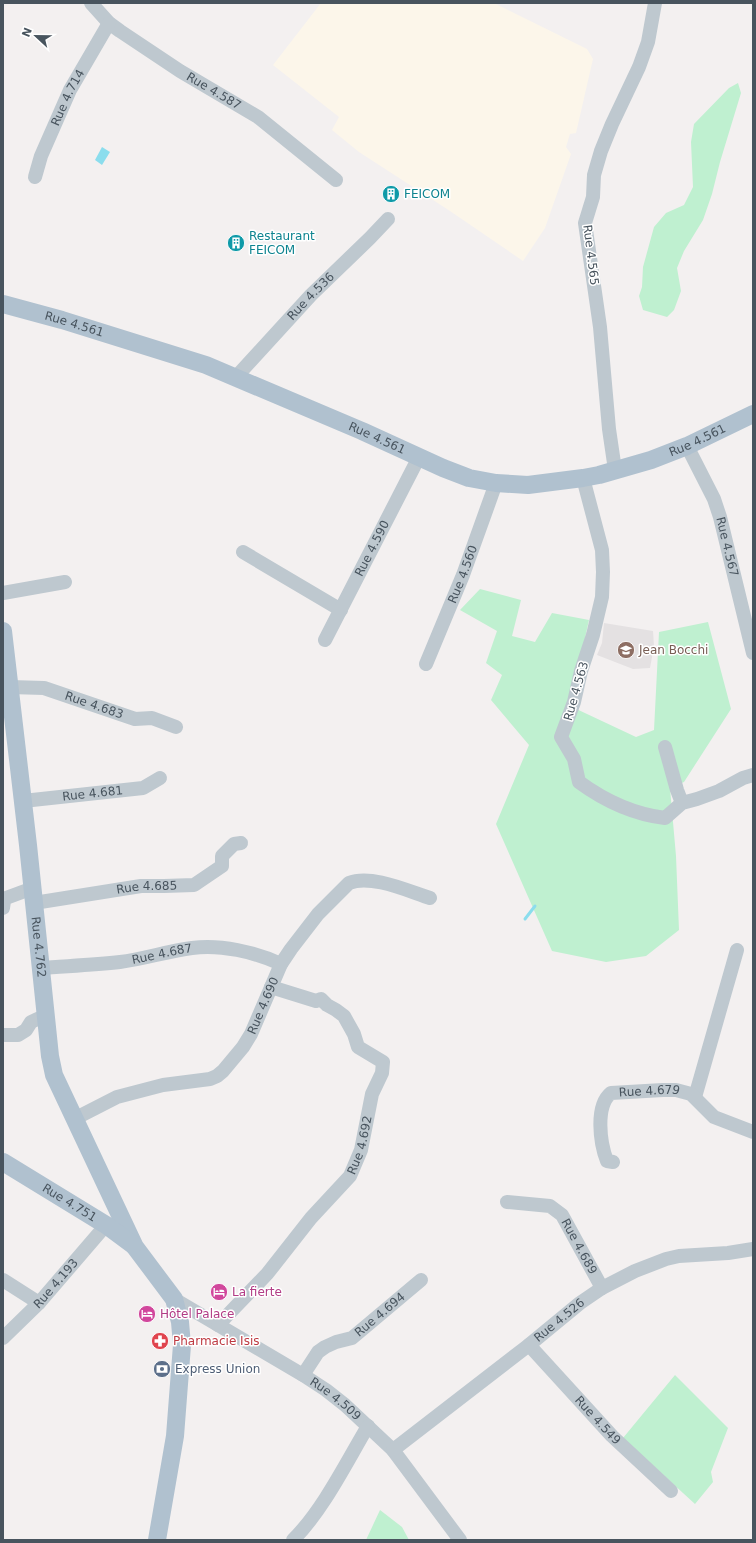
<svg xmlns="http://www.w3.org/2000/svg" width="756" height="1543" font-family="'DejaVu Sans',sans-serif">
<style>
.commercial{fill:#fcf6ea}
.education{fill:#e4e1e2}
.green{fill:#bff0d0}
.water{fill:#8bdded}
.lines{fill:none;stroke-linecap:round;stroke-linejoin:round}
.stream{stroke:#8bdded;stroke-width:3}
.minor{stroke:#bec8cf;stroke-width:14}
.major{stroke:#b0c1cf;stroke-width:18}
.labels{text-anchor:middle;stroke-width:3;stroke-linejoin:round;paint-order:stroke}
.street-label{font-size:12px;fill:#48545e;stroke:#fff}
.culture-label{font-size:12px;fill:#0d838f;stroke:#fff;text-anchor:start}
.education-label{font-size:12px;fill:#785e54;stroke:#fff;text-anchor:start}
.hotel-label{font-size:12px;fill:#b23c85;stroke:#fff;text-anchor:start}
.health-label{font-size:12px;fill:#be3a42;stroke:#fff;text-anchor:start}
.service-label{font-size:12px;fill:#4e5e75;stroke:#fff;text-anchor:start}
</style>
<rect width="100%" height="100%" fill="#f3f0f0"/>
<path class="commercial" d="M 321,3 L 494,3 L 587,49 L 593,59 L 576,133 L 570,134 L 566,147 L 571,154 L 545,228 L 523,261 L 450,211 L 359,152 L 332,130 L 339,117 L 273,65 Z"/>
<path class="education" d="M 604,623 L 653,631 L 654,646 L 650,668 L 633,669 L 597,655 L 602,643 Z"/>
<g class="green">
<path d="M 738,83 L 741,93 L 720,162 L 712,194 L 703,220 L 684,251 L 677,268 L 681,291 L 674,310 L 667,317 L 643,310 L 639,296 L 642,287 L 643,267 L 654,227 L 666,213 L 684,205 L 693,187 L 691,142 L 694,124 L 729,88 Z"/>
<path d="M 480,589 L 521,600 L 512,636 L 535,642 L 552,613 L 589,620 L 570,706 L 636,737 L 654,730 L 659,632 L 708,622 L 731,709 L 684,782 L 670,788 L 676,856 L 679,930 L 646,956 L 606,962 L 552,951 L 496,824 L 529,745 L 491,700 L 502,675 L 486,663 L 497,631 L 460,610 Z"/>
<path d="M 675,1375 L 728,1428 L 711,1472 L 713,1482 L 695,1504 L 623,1438 Z"/>
<path d="M 380,1510 L 402,1527 L 409,1540 L 366,1540 Z"/>
</g>
<path class="water" d="M 102,147 L 110,152 L 102,165 L 95,160 Z"/>
<g class="lines">
<path class="stream" d="M 525,919 L 535,906"/>
<g class="minor">
<path id="s1" d="M 91,3 L 109,23 L 120,31 L 180,71 L 258,117 L 336,180"/>
<path id="s2" d="M 35,177 L 41,156 L 70,90 L 109,23"/>
<path id="s3" d="M 236,377 L 311,295 L 370,238 L 388,219"/>
<path id="s4" d="M 687,446 L 714,499 L 720,517 L 753,653"/>
<path d="M 615,470 L 609,429 L 600,327 L 585,223 L 593,197 L 594,175 L 601,151 L 612,124 L 639,67 L 648,42 L 655,3"/>
<path d="M 583,478 L 602,550 L 603,572 L 602,597 L 593,635 L 581,671 L 574,702 L 561,737 L 574,759 L 579,782 C 605,801 632,814 665,818 L 682,803 L 697,799 L 719,791 L 743,778 L 753,775"/>
<path d="M 243,552 L 341,610"/>
<path d="M 3,593 L 65,582"/>
<path id="s5" d="M 325,640 L 419,457"/>
<path id="s6" d="M 426,664 L 463,575 L 496,483"/>
<path id="s7" d="M 10,687 L 44,688 L 135,719 L 152,718 L 176,727"/>
<path d="M 665,747 L 677,790 L 682,803"/>
<path id="s8" d="M 23,801 L 143,788 L 160,778"/>
<path id="s9" d="M 34,903 L 141,886 L 164,886 L 194,885 L 222,866 L 222,856 L 234,844 L 241,843"/>
<path d="M 3,908 L 4,901 L 6,898 L 33,888"/>
<path id="s10" d="M 41,968 C 67,966 94,965 120,962 C 144,959 168,951 192,948 C 220,944 255,952 281,964"/>
<path d="M 3,1035 L 18,1035 L 26,1030 L 31,1022 L 46,1015"/>
<path d="M 695,1097 L 737,950"/>
<path id="s11" d="M 74,1119 L 117,1097 L 163,1085 L 210,1079 L 217,1076 L 223,1071 L 243,1047 L 251,1034 L 281,964 L 291,949 L 318,914 L 349,883 C 371,874 408,891 430,898"/>
<path id="s12" d="M 613,1162 L 607,1161 C 600,1143 595,1106 611,1093 L 663,1090 L 676,1090 L 691,1094 L 714,1117 L 753,1132"/>
<path id="s13" d="M 507,1202 L 550,1206 L 562,1215 L 602,1288"/>
<path d="M 3,1280 L 39,1303"/>
<path id="s14" d="M 174,1299 L 303,1375 L 326,1390 L 345,1405 L 393,1450 L 460,1540"/>
<path id="s15" d="M 218,1325 L 267,1274 L 311,1218 L 350,1176 L 361,1150 L 372,1094 L 382,1073 L 383,1062 L 358,1047 L 354,1034 L 344,1016 L 336,1010 L 327,1005 L 321,999 L 316,1001 L 271,987"/>
<path id="s16" d="M 3,1338 L 39,1303 L 106,1225"/>
<path id="s17" d="M 529,1345 L 612,1436 L 671,1491"/>
<path id="s18" d="M 303,1375 L 318,1352 L 325,1347 L 336,1342 L 352,1338 L 421,1280"/>
<path id="s19" d="M 393,1450 L 529,1345 L 580,1303 L 602,1288 L 635,1271 L 666,1259 L 679,1256 L 728,1253 L 753,1249"/>
<path d="M 293,1540 C 323,1510 346,1463 368,1426"/>
</g>
<g class="major">
<path id="s20" d="M 3,304 L 62,320 L 206,365 L 362,431 L 443,468 L 469,478 L 496,483 L 528,485 L 583,478 L 599,475 L 651,460 L 687,446 L 753,414"/>
<path id="s21" d="M 3,631 L 28,845 L 50,1056 L 54,1075 L 135,1247 L 174,1299 L 180,1322 L 182,1345 L 175,1436 L 157,1540"/>
<path id="s22" d="M 3,1162 L 106,1225 L 133,1245"/>
</g>
</g>
<defs>
<symbol id="building-disc" viewBox="-11 -11 22 22"><circle r="9.5" fill="#0f9aa8" stroke="#fff"/><path d="M-4-6H4V6H1V3H-1V6H-4ZM-2.5-4.3h1.7v1.8h-1.7ZM.8-4.3h1.7v1.8H.8ZM-2.5-1h1.7V.8h-1.7ZM.8-1h1.7V.8H.8Z" fill="#fff"/></symbol>
<symbol id="school-disc" viewBox="-11 -11 22 22"><circle r="9.5" fill="#8d6e63" stroke="#fff"/><path d="M0-5L7-2L0 1L-7-2ZM-4 1L0 2.5L4 1V4Q0 6-4 4Z" fill="#fff"/></symbol>
<symbol id="hotel-disc" viewBox="-11 -11 22 22"><circle r="9.5" fill="#d1479c" stroke="#fff"/><path d="M-6-4.5h1.5V1H6V5H4.5V3h-9V5H-6ZM-4 0a1.8 1.8 0 1 1 3.6 0ZM.5 0V-2.5h3Q6-2.5 6 0Z" fill="#fff"/></symbol>
<symbol id="pharmacy-disc" viewBox="-11 -11 22 22"><circle r="9.5" fill="#e0444e" stroke="#fff"/><path d="M-2-6h4v4h4v4h-4v4h-4v-4h-4v-4h4Z" fill="#fff"/></symbol>
<symbol id="bank-disc" viewBox="-11 -11 22 22"><circle r="9.5" fill="#5c6f8a" stroke="#fff"/><path d="M-6-4H6V4H-6ZM0-2.3a2.3 2.3 0 1 0 0 4.6a2.3 2.3 0 1 0 0-4.6Z" fill="#fff"/></symbol>
</defs>
<g fill-rule="evenodd">
<use href="#building-disc" x="381" y="184" width="20" height="20"/>
<use href="#building-disc" x="226" y="233" width="20" height="20"/>
<use href="#school-disc" x="616" y="640" width="20" height="20"/>
<use href="#hotel-disc" x="209" y="1282" width="20" height="20"/>
<use href="#hotel-disc" x="137" y="1304" width="20" height="20"/>
<use href="#pharmacy-disc" x="150" y="1331" width="20" height="20"/>
<use href="#bank-disc" x="152" y="1359" width="20" height="20"/>
</g>
<g class="labels">
<g class="street-label">
<text dy="4" stroke="none"><textPath href="#s1" startOffset="152">Rue 4.587</textPath></text>
<text dy="4" stroke="none"><textPath href="#s2" startOffset="86">Rue 4.714</textPath></text>
<text transform="translate(591 255) rotate(83)" y="4">Rue 4.565</text>
<text dy="4" stroke="none"><textPath href="#s3" startOffset="110">Rue 4.536</textPath></text>
<text dy="4" stroke="none"><textPath href="#s20" startOffset="74">Rue 4.561</textPath></text>
<text dy="4" stroke="none"><textPath href="#s20" startOffset="398">Rue 4.561</textPath></text>
<text dy="4" stroke="none"><textPath href="#s20" startOffset="734">Rue 4.561</textPath></text>
<text dy="4" stroke="none"><textPath href="#s4" startOffset="109">Rue 4.567</textPath></text>
<text dy="4" stroke="none"><textPath href="#s5" startOffset="103">Rue 4.590</textPath></text>
<text dy="4" stroke="none"><textPath href="#s6" startOffset="97">Rue 4.560</textPath></text>
<text transform="translate(576 691) rotate(-74)" y="4">Rue 4.563</text>
<text dy="4" stroke="none"><textPath href="#s7" startOffset="87">Rue 4.683</textPath></text>
<text dy="4" stroke="none"><textPath href="#s8" startOffset="70">Rue 4.681</textPath></text>
<text dy="4" stroke="none"><textPath href="#s9" startOffset="114">Rue 4.685</textPath></text>
<text dy="4" stroke="none"><textPath href="#s21" startOffset="318">Rue 4.762</textPath></text>
<text dy="4" stroke="none"><textPath href="#s10" startOffset="122">Rue 4.687</textPath></text>
<text dy="4" stroke="none"><textPath href="#s11" startOffset="236">Rue 4.690</textPath></text>
<text dy="4" stroke="none"><textPath href="#s12" startOffset="116">Rue 4.679</textPath></text>
<text dy="4" stroke="none"><textPath href="#s15" startOffset="232">Rue 4.692</textPath></text>
<text dy="4" stroke="none"><textPath href="#s22" startOffset="78">Rue 4.751</textPath></text>
<text dy="4" stroke="none"><textPath href="#s13" startOffset="94">Rue 4.689</textPath></text>
<text dy="4" stroke="none"><textPath href="#s16" startOffset="76">Rue 4.193</textPath></text>
<text dy="4" stroke="none"><textPath href="#s18" startOffset="101">Rue 4.694</textPath></text>
<text dy="4" stroke="none"><textPath href="#s19" startOffset="211">Rue 4.526</textPath></text>
<text dy="4" stroke="none"><textPath href="#s14" startOffset="190">Rue 4.509</textPath></text>
<text dy="4" stroke="none"><textPath href="#s17" startOffset="102">Rue 4.549</textPath></text>
</g>
<g class="culture-label">
<text x="404" y="198">FEICOM</text>
<text x="249" y="240">Restaurant<tspan x="249" dy="14">FEICOM</tspan></text>
</g>
<g class="education-label">
<text x="639" y="654">Jean Bocchi</text>
</g>
<g class="hotel-label">
<text x="232" y="1296">La fierte</text>
<text x="160" y="1318">Hôtel Palace</text>
</g>
<g class="health-label">
<text x="173" y="1345">Pharmacie Isis</text>
</g>
<g class="service-label">
<text x="175" y="1373">Express Union</text>
</g>
</g>
<rect width="756" height="1543" fill="none" stroke="#48545e" stroke-width="8"/>
<g transform="translate(36 36) rotate(292)" stroke="#ffffff" stroke-width="3" paint-order="stroke">
<path d="M0-3L7 15L0 10L-7 15Z" fill="#48545e"/>
<text y="-6" font-size="11" font-weight="bold" text-anchor="middle" fill="#48545e">N</text>
</g>
</svg>
